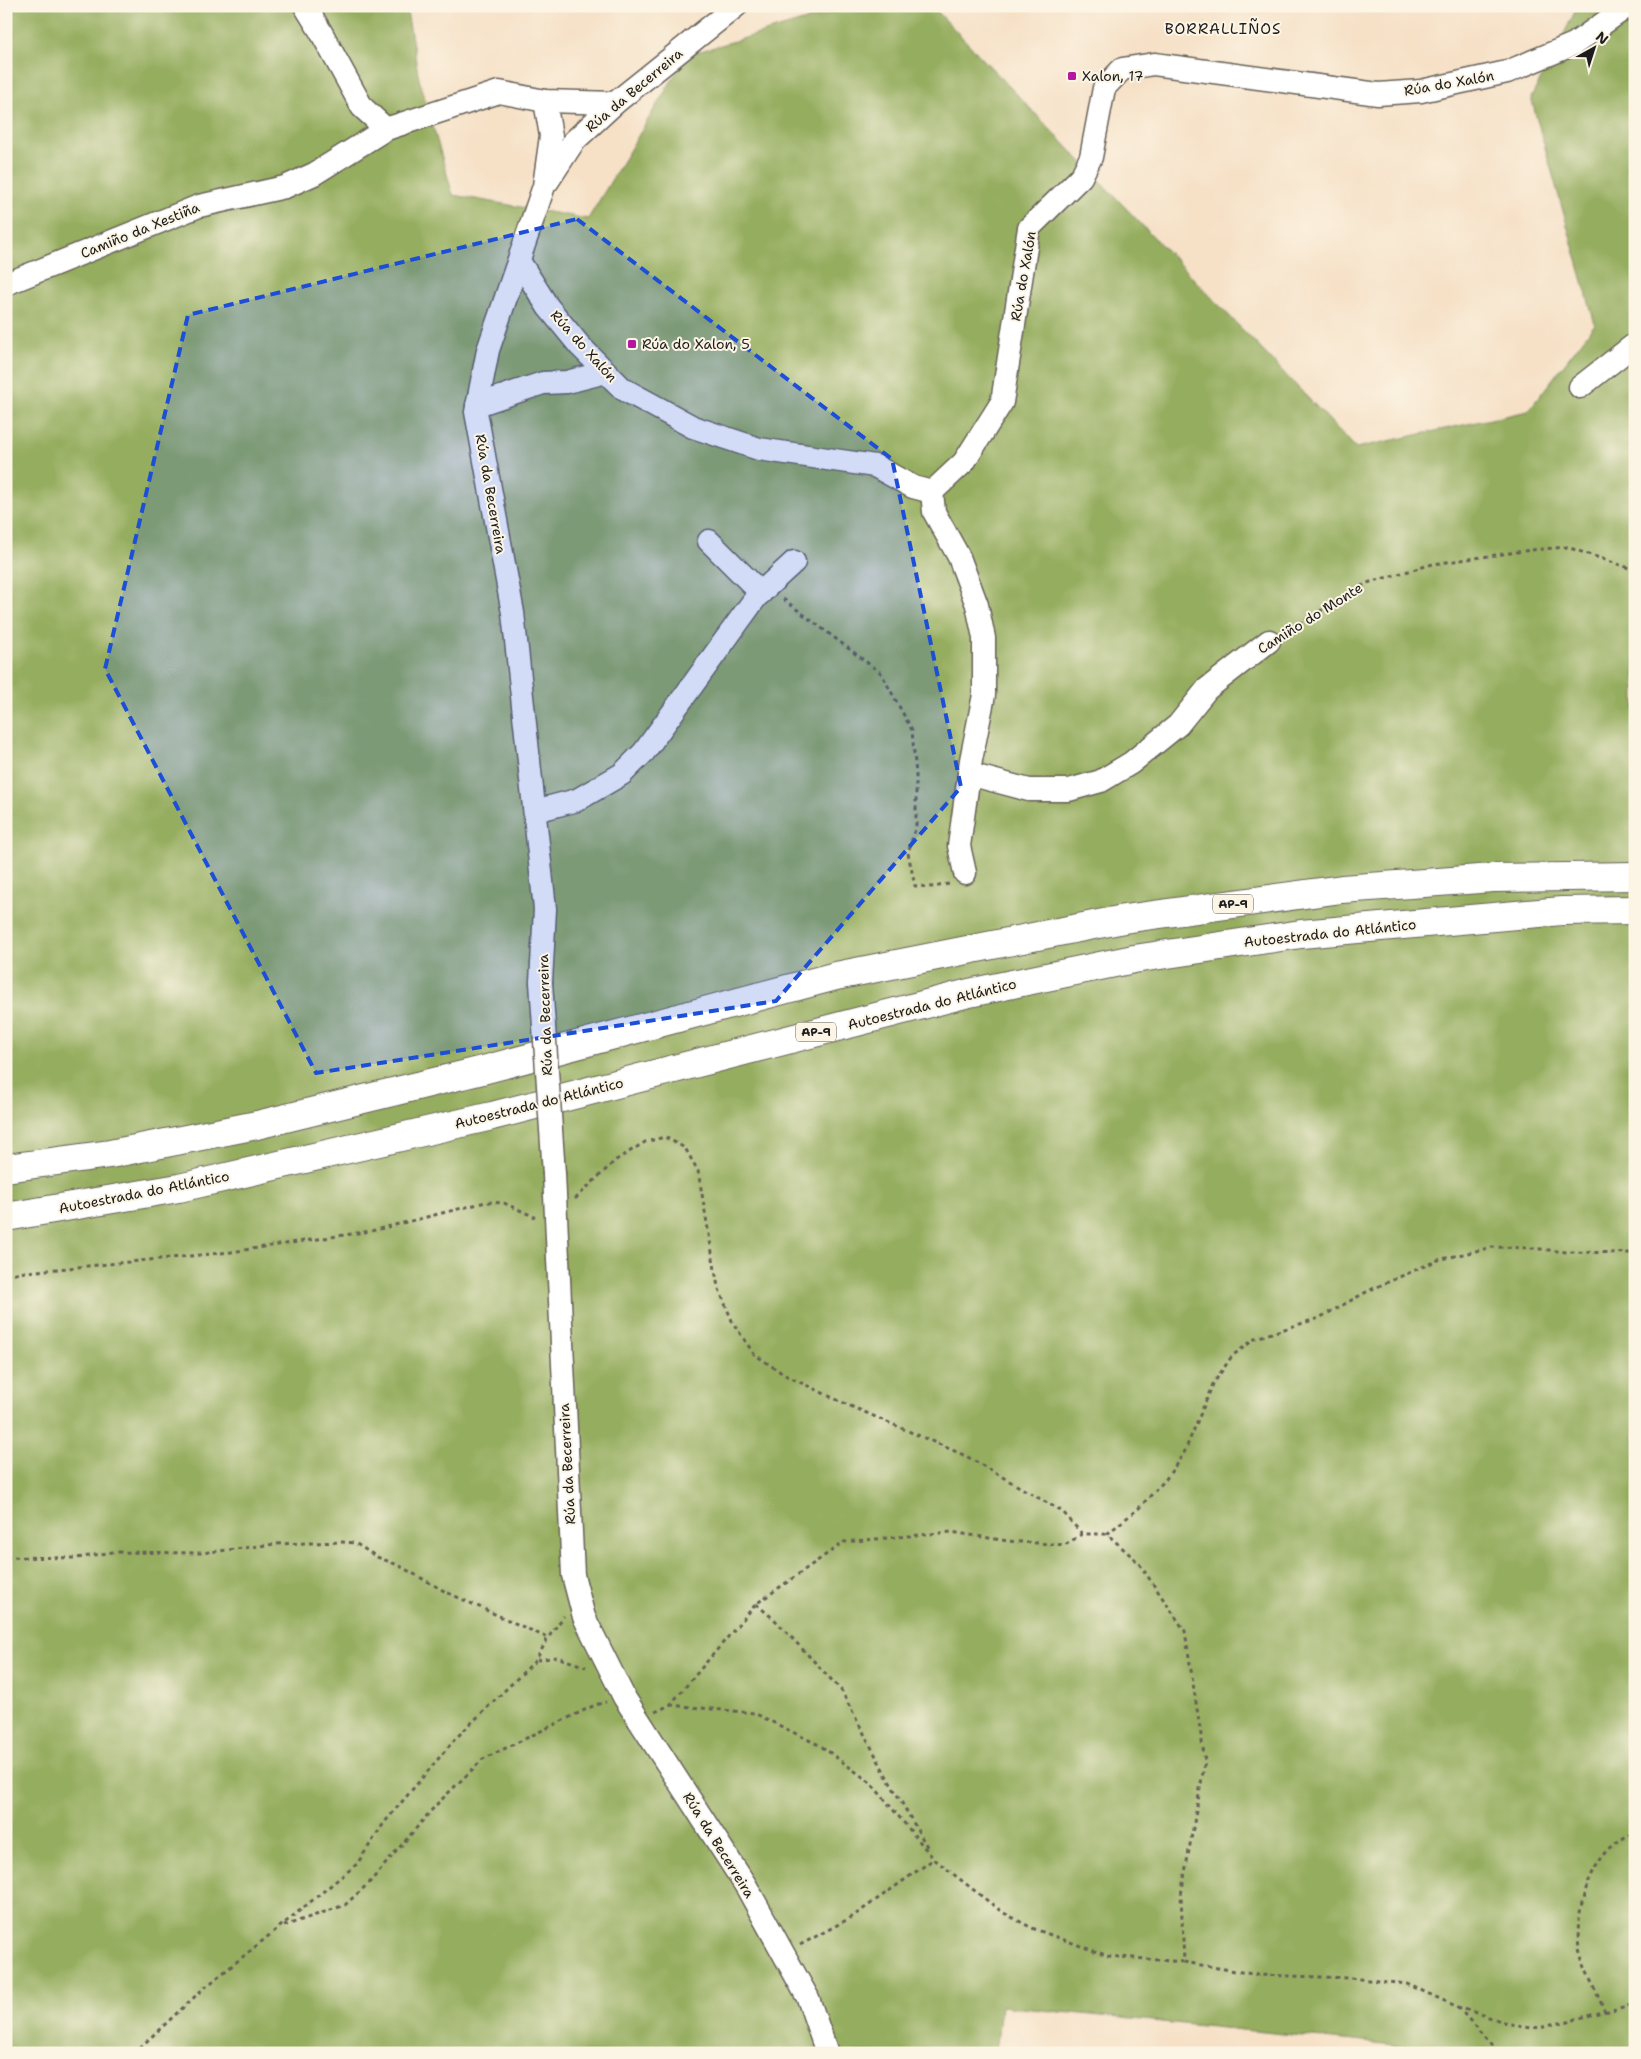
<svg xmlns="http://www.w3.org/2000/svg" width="1641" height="2059" font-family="'Shantell Sans',sans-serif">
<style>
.forest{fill:#95ad5f;stroke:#58643e}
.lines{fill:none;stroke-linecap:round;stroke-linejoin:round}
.minor-casing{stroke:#686158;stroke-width:25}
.motorway-casing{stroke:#686158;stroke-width:30}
.path{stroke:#686158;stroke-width:3;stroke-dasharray:4 4;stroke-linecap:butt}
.minor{stroke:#fff;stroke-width:22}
.motorway{stroke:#fff;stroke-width:28}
.minor-bridge-casing{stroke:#686158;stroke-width:25;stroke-linecap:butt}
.minor-bridge{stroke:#fff;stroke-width:22}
.marked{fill:#1d4ed8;fill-opacity:0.2;stroke:#1d4ed8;stroke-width:4;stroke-dasharray:10 6;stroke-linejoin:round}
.poi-dot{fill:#b5179e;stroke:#fcf5e5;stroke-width:2}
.labels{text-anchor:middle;stroke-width:4;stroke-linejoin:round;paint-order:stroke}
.shield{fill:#fcf5e5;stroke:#5f5d58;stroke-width:1}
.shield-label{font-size:12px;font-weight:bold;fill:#1c1c1c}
.poi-label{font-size:14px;fill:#1c1c1c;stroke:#fcf5e5;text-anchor:start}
.street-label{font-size:14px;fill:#1c1c1c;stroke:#fcf5e5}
.neighbourhood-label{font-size:15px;letter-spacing:1px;fill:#1c1c1c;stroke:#fcf5e5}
</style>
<rect width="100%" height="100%" fill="#fcf5e5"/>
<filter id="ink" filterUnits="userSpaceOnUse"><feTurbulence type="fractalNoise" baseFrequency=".02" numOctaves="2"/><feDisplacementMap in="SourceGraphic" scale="10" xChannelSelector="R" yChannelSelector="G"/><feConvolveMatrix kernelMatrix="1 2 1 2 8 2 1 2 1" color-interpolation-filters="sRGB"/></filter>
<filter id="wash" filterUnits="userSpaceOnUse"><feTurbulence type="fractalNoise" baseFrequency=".0096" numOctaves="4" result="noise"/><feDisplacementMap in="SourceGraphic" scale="20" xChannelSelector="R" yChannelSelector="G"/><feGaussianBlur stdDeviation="1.12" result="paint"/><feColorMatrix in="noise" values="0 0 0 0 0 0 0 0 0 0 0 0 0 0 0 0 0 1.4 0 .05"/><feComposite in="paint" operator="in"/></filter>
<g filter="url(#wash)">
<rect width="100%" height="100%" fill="#f6e1c7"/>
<path class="forest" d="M 6,6 L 406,6 L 419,79 L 453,195 L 588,219 L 687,55 L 854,6 L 932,6 L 1356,448 L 1528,411 L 1595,324 L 1531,98 L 1578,6 L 1635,6 L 1635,2053 L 1444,2053 L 1444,2050 L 1001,2006 L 996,2053 L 6,2053 Z"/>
</g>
<g filter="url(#ink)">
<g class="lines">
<defs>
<g id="minor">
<path d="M 305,6 L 321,32 L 362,107 L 386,129"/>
<path d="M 548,181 L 574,141 L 615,103 L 736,6"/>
<path d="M 519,261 L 548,307 L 580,346 L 623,389 L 693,427 L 759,449 L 875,466 L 913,487 L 932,492 L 964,462 L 1002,402 L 1029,228 L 1081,177 L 1091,157 L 1104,88 L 1122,69 L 1154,64 L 1378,94 L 1421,91 L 1507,72 L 1574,44 L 1628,6"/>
<path d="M 6,284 L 199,206 L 285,187 L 314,174 L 386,129 L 499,92 L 545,101 L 615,103"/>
<path d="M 1580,387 L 1635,344"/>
<path d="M 477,405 L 543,383 L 567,382 L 606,372"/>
<path d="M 932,492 L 934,512 L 959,557 L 977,605 L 984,638 L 984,695 L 971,760 L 959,846 L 965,873"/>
<path d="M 709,541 L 761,593"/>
<path d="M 969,774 L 1029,790 L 1069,790 L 1101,781 L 1131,763 L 1178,725 L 1207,689 L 1269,641"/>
<path d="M 535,811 L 577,800 L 622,774 L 644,752 L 757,596 L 794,562"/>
<path d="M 541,982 L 545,909 L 513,613 L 476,412 L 488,350 L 544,186 L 551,136 L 545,101"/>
<path d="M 554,1174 L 573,1575 L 584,1617 L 624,1697 L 746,1886 L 808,1998 L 827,2053"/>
</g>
<g id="motorway">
<path d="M 6,1168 L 110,1154 L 257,1125 L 479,1071 L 836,976 L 1124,919 L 1342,889 L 1493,878 L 1635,876"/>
<path d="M 6,1217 L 179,1188 L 492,1116 L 969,993 L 1134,959 L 1301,934 L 1562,911 L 1635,910"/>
</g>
</defs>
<use href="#minor" class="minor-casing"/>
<use href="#motorway" class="motorway-casing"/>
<g class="path">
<path d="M 783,599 L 881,673 L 912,730 L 916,775 L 916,826 L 908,853 L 915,886 L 934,887 L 949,884"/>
<path d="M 1285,632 L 1367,583 L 1433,564 L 1531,550 L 1567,547 L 1635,570"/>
<path d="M 575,1199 L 616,1160 L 645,1142 L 665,1137 L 685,1148 L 698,1171 L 718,1287 L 733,1323 L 754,1354 L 785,1375 L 848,1405 L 966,1456 L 1063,1512 L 1082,1534"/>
<path d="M 6,1274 L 231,1252 L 371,1231 L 486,1202 L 504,1203 L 535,1217"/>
<path d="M 1107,1534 L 1139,1508 L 1166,1479 L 1184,1453 L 1213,1384 L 1232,1356 L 1256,1338 L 1319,1318 L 1370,1290 L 1438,1260 L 1492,1247 L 1532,1248 L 1566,1252 L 1635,1253"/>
<path d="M 6,1557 L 77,1558 L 113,1552 L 202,1553 L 276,1544 L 342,1542 L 355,1543 L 377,1557 L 398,1565 L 446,1592 L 548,1638"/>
<path d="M 756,1604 L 775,1620 L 841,1690 L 888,1779 L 929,1850"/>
<path d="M 537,1660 L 557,1657 L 586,1667"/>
<path d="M 670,1705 L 754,1713 L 821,1746 L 871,1783 L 934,1859"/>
<path d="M 655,1712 L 670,1705 L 756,1604 L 844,1542 L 951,1532 L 1008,1541 L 1065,1545 L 1082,1534 L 1107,1534 L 1138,1562 L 1185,1631 L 1205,1761 L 1181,1895 L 1184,1962 L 1258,1975 L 1350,1978 L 1407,1984 L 1458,2007 L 1510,2024 L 1540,2028 L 1635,2004"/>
<path d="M 284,1926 L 345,1905 L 370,1882 L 436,1805 L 483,1759 L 595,1705 L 606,1702"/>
<path d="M 800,1945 L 852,1917 L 934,1859 L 1002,1912 L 1032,1928 L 1108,1956 L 1184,1962"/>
<path d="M 1458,2007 L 1498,2053"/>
<path d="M 1605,2012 C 1599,1997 1581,1963 1579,1948 C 1574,1909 1592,1846 1635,1833"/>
<path d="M 134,2053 L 202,1990 L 357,1864 L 384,1823 L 455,1739 L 536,1660 L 548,1638 L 564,1616"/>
</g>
<use href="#minor" class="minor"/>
<use href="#motorway" class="motorway"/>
<defs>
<path id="minor-bridge" d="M 541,982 L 554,1174"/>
</defs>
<use href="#minor-bridge" class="minor-bridge-casing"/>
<use href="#minor-bridge" class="minor-bridge"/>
</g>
</g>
<path class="marked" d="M 577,219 L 892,459 L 961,787 L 776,1001 L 316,1073 L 105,669 L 188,315 Z"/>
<g class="poi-dot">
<rect x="1067" y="71" width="10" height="10" rx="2.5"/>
<rect x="627" y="339" width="10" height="10" rx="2.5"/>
</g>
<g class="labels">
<g class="shield">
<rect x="1213" y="894.5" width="40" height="19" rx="4"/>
<rect x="796" y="1022.5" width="40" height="19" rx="4"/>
</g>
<g class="shield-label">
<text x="1233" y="908">AP-9</text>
<text x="816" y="1036">AP-9</text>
</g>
<g class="poi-label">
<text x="1082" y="81">Xalon, 17</text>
<text x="642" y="349">Rúa do Xalon, 5</text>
</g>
<g class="street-label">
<text transform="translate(1449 83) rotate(-10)" y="5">Rúa do Xalón</text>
<text transform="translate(634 90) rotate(-40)" y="5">Rúa da Becerreira</text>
<text transform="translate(140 230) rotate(-22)" y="5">Camiño da Xestiña</text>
<text transform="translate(1023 276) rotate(-80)" y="5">Rúa do Xalón</text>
<text transform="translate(584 346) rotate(48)" y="5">Rúa do Xalón</text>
<text transform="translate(491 494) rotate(80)" y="5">Rúa da Becerreira</text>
<text transform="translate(1310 618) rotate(-32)" y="5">Camiño do Monte</text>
<text transform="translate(1330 933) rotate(-6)" y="5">Autoestrada do Atlántico</text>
<text transform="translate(932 1004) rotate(-14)" y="5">Autoestrada do Atlántico</text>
<text transform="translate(545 1015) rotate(-92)" y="5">Rúa da Becerreira</text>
<text transform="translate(539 1103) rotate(-14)" y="5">Autoestrada do Atlántico</text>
<text transform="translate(144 1192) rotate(-11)" y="5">Autoestrada do Atlántico</text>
<text transform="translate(567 1464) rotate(-93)" y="5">Rúa da Becerreira</text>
<text transform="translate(719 1845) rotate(58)" y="5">Rúa da Becerreira</text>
</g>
<g class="neighbourhood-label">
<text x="1223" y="34">BORRALLIÑOS</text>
</g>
</g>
<rect width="1641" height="2059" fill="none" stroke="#fcf5e5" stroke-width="25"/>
<g transform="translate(1594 48) rotate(39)" stroke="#fcf5e5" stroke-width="4" paint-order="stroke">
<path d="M0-4L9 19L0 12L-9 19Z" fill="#1c1c1c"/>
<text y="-8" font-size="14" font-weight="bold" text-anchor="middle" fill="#1c1c1c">N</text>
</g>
</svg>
